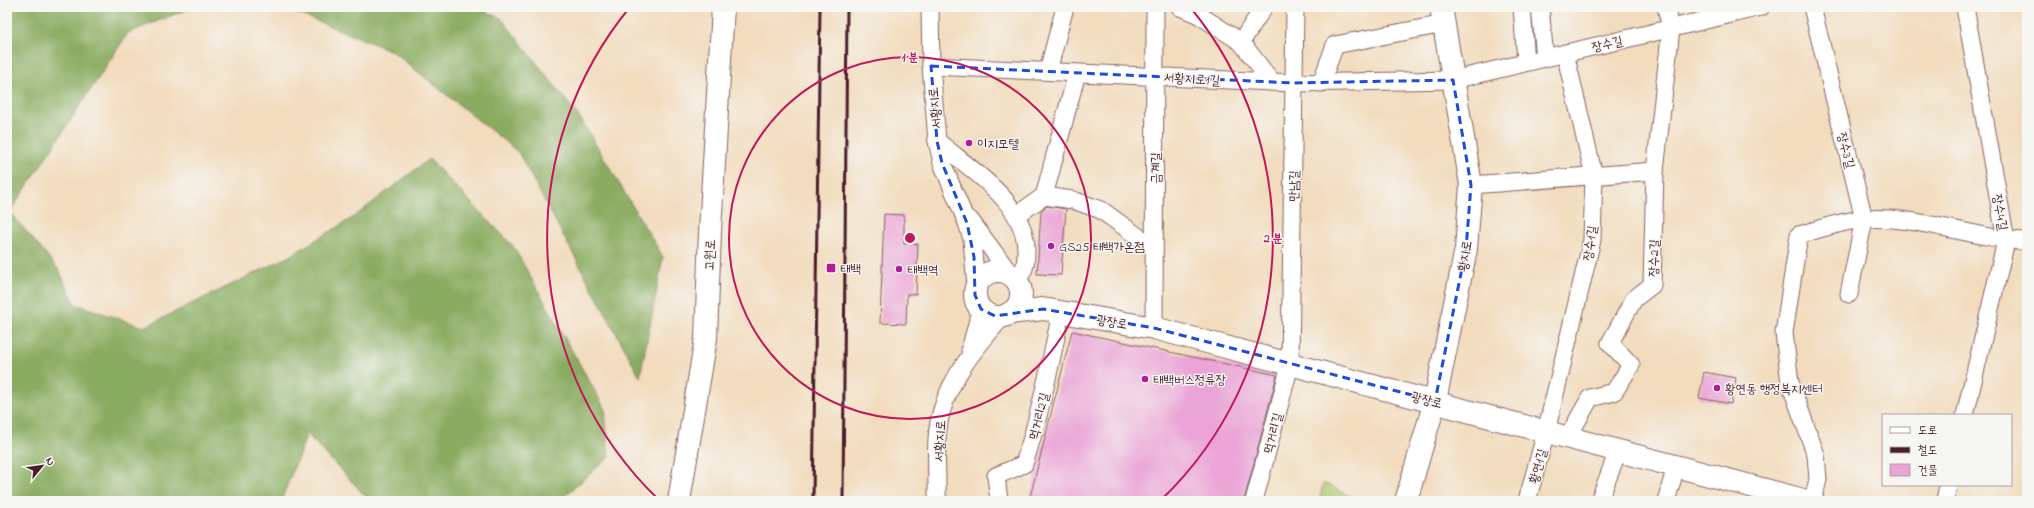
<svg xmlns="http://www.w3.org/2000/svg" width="2034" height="508" font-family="'Indie Flower','Poor Story',sans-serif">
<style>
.green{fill:#aec76c;stroke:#7c734c}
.forest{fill:#8aac60;stroke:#6a6646}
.building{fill:#eaa4d6}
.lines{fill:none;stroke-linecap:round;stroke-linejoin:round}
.street-casing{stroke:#85615e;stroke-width:19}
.secondary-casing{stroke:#85615e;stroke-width:24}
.street{stroke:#fff;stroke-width:17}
.secondary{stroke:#fff;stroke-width:22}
.rail{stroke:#4a1f2b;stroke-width:3}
.marked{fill:none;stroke:#1d4ed8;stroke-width:3;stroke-dasharray:8 5;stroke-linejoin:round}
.ring{fill:none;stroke:#c2185b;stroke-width:2}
.poi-dot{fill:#b5179e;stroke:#f6f6f2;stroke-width:1.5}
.labels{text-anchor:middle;stroke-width:3;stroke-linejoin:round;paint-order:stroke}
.street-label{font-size:13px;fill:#4a1f2b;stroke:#f6f6f2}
.poi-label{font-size:13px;fill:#4a1f2b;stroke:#f6f6f2;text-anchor:start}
.centre{fill:#c2185b;stroke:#f6f6f2;stroke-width:2}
.ring-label{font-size:12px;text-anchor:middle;font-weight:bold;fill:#c2185b;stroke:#f6f6f2;stroke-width:3;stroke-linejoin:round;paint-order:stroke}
</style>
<rect width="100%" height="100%" fill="#f6f6f2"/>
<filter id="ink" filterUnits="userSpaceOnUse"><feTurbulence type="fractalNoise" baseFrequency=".025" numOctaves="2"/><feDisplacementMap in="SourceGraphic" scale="8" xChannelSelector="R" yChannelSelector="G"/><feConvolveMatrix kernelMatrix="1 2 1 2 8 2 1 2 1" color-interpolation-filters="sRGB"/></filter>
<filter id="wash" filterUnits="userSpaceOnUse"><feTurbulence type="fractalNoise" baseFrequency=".012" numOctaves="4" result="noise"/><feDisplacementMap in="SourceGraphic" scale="16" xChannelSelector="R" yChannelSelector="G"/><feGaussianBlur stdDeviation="0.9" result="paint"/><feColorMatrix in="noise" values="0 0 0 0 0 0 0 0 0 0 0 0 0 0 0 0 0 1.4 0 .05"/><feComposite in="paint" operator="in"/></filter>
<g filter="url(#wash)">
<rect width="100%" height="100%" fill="#f2dcbd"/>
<path class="green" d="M 1324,483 L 1359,501 L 1319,501 Z"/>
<g class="forest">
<path d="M 7,7 L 193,7 L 128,33 L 10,212 L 59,270 L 75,304 L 144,327 L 286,258 L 354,217 L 429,159 L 513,246 L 605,409 L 609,457 L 559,501 L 370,501 L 307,434 L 281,501 L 7,501 Z"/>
<path d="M 282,7 L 474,7 L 501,18 L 580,118 L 663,257 L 640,377 L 518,152 L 392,51 Z"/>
</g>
<g id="blocks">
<g class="building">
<path d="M 1047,206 L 1066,209 L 1061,275 L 1037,274 L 1041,211 Z"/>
<path d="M 884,214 L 904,215 L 904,244 L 918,244 L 916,294 L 907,294 L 906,324 L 880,323 Z"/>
<path d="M 1072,331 L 1277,375 L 1244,501 L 1029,501 Z"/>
<path d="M 1704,372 L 1736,378 L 1731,404 L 1699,398 Z"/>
</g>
</g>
</g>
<g filter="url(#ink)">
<use href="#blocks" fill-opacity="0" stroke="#85615e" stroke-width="1"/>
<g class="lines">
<defs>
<g id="street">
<path d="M 930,7 L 931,66 L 937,141 L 942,163 L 967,223 L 972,239 L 976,287"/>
<path d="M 1180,7 L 1199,15 L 1241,42 L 1272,82"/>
<path d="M 1522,7 L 1526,62"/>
<path d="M 1540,7 L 1545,58"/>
<path d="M 1812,7 L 1864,219 L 1849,294"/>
<path d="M 1241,42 L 1264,7"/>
<path d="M 931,66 L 1294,83 L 1453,80 L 1761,7"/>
<path d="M 1048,71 L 1065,7"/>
<path d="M 1321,83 L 1335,45 L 1444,24"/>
<path d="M 937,141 C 971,170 1025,202 1026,249 C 1026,262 1026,271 1016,280"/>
<path d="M 1471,185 L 1655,171"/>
<path d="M 1044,196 L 1077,73"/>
<path d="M 1017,215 L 1044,196 L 1073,200 L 1101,210 L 1154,248"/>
<path d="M 970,220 L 1011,275"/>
<path d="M 1154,328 L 1155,7"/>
<path d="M 970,350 L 981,309"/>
<path d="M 1965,415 L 2006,241 L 1965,7"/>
<path d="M 1568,437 L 1590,398 L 1614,392 L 1631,365 L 1610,343 L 1634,299 L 1652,285 L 1655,171 L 1671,28 L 1666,7"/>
<path d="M 937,501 C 938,472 933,438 942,410 C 952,374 979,344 1003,316"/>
<path d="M 999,501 L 996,476 L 1024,464 C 1040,415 1051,363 1061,312"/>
<path d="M 1254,501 L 1290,365 L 1295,7"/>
<path d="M 1527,501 L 1546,432 L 1592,240 L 1594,176 L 1565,53"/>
<path d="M 1599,501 L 1618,451"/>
<path d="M 1666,501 L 1676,467"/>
<path d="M 1813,501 L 1818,479 L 1816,455 L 1790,383 L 1784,333 L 1799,235 C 1820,229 1842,221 1864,219 C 1919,215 1972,239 2027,241"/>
<path d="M 1945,501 L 1948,485"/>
</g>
<g id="secondary">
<circle cx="998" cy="294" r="23"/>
<path d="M 1010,313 L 1043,309 L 1154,328 L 1807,501"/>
<path d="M 679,501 L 706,338 L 710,232 L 723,7"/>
<path d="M 1406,501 L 1435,401 L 1466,249 L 1471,185 L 1441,7"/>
</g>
</defs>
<use href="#street" class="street-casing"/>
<use href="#secondary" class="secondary-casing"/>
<use href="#street" class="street"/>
<use href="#secondary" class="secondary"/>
<g class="rail">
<path d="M 813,501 L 820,7"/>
<path d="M 843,501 L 847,7"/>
</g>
</g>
</g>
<path class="marked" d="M 931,66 L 1294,83 L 1453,80 L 1471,185 L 1466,249 L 1435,401 L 1154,328 L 1043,309 L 995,316 L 981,309 L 975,295 L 974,257 L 967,223 L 942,163 L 937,141 Z"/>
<g class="ring">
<circle cx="910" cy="238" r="181"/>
<path d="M658 499A363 363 0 0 1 630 7M1190 7A363 363 0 0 1 1162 499"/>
</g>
<g class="poi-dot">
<circle cx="969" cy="143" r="4"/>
<circle cx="1051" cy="246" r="4"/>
<rect x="826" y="263" width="10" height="10" rx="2"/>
<circle cx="899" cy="269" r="4"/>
<circle cx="1145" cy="379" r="4"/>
<circle cx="1717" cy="388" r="4"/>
</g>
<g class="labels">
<g class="street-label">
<text transform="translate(1607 43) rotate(-13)" y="5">장수길</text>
<text transform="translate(1192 78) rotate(3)" y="5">서황지로1길</text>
<text transform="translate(934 108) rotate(-95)" y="5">서황지로</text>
<text transform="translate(1847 150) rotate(76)" y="5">장수3길</text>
<text transform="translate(1155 168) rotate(-90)" y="5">금계길</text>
<text transform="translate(1293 186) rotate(-89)" y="5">만남길</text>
<text transform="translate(2001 212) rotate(80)" y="5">장수4길</text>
<text transform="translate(1589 243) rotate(-82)" y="5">장수1길</text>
<text transform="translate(709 255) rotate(-88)" y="5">고원로</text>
<text transform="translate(1464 256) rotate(-81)" y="5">황지로</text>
<text transform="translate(1653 258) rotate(-88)" y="5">장수2길</text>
<text transform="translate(1112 321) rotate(10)" y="5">광장로</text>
<text transform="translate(1427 399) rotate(15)" y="5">광장로</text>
<text transform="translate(1038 416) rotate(-76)" y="5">먹거리2길</text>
<text transform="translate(1272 433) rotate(-75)" y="5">먹거리길</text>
<text transform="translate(939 441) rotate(-87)" y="5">서황지로</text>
<text transform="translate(1537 466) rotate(-75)" y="5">황연1길</text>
</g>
<g class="poi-label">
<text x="977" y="148">이지모텔</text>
<text x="1059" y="251">GS25 태백가온점</text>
<text x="840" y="273">태백</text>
<text x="907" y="274">태백역</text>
<text x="1153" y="384">태백버스정류장</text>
<text x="1725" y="393">황연동 행정복지센터</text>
</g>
</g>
<circle cx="910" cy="238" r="6" class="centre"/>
<g class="ring-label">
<text x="910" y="61">1 분</text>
<text x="1273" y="242">2 분</text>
</g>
<rect width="2034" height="508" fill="none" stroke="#f6f6f2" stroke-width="24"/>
<rect x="1882" y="414" width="130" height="72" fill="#f6f6f2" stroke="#b1a0a2"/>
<rect x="1890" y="427" width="20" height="6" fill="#ffffff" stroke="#b1a0a2"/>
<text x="1918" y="434" font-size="12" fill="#4a1f2b">도로</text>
<rect x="1890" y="447" width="20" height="6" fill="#4a1f2b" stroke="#b1a0a2"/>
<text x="1918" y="454" font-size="12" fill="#4a1f2b">철도</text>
<rect x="1890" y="464" width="20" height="12" fill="#eaa4d6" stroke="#b1a0a2"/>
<text x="1918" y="474" font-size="12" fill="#4a1f2b">건물</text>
<g transform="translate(42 466) rotate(61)" stroke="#f6f6f2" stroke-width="3" paint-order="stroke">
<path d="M0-3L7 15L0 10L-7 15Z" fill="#4a1f2b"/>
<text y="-6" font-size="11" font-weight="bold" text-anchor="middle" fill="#4a1f2b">N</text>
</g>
</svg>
